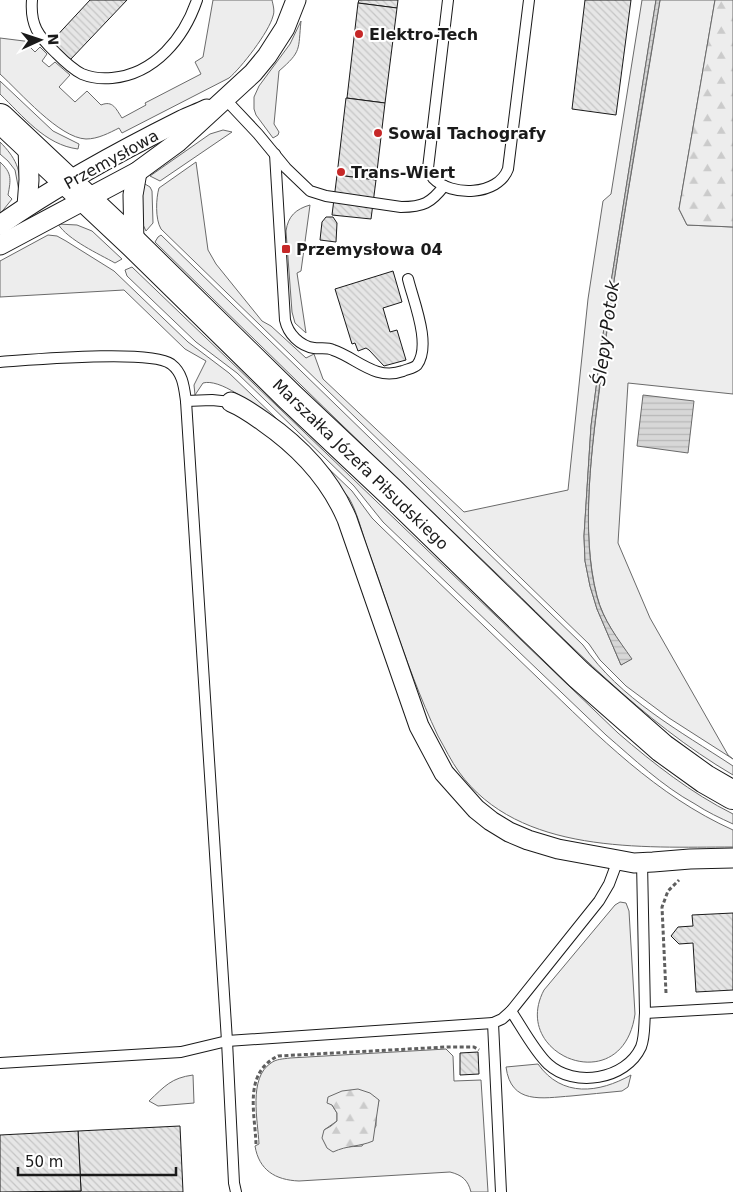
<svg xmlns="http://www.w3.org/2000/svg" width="733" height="1192" font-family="'DejaVu Sans',sans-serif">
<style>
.green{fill:#ededed;stroke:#6a6a6a;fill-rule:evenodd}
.forest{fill:url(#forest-firs);stroke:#6a6a6a}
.water{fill:url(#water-rules);stroke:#6a6a6a}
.building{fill:url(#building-back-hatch);stroke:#1a1a1a}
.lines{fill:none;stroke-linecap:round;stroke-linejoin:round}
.service-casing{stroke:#1a1a1a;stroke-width:12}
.minor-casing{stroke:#1a1a1a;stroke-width:21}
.primary-casing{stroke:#1a1a1a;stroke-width:30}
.path{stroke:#5f5f5f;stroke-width:3;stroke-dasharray:4 2.5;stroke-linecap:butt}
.service{stroke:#fff;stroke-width:10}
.minor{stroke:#fff;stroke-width:19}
.primary{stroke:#fff;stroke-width:28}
.poi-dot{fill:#c62828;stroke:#fff;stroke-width:2}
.labels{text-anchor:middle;stroke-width:4;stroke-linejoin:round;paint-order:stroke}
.poi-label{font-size:16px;font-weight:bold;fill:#1a1a1a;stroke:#fff;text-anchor:start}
.street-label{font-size:16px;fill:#1a1a1a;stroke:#fff}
.water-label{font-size:18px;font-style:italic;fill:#1a1a1a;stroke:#fff}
</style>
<defs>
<pattern id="forest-firs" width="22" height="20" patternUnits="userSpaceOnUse" patternTransform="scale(1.25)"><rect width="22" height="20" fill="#ededed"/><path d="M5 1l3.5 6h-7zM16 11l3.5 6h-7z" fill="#cbcbcb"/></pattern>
<pattern id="water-rules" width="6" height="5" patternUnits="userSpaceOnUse" patternTransform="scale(1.25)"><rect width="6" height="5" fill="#d7d7d7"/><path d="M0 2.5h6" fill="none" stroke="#b8b8b8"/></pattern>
<pattern id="building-back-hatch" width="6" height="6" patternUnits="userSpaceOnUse" patternTransform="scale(1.25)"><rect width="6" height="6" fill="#e6e6e6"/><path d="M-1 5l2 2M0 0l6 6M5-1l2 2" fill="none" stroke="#c5c5c5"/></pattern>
</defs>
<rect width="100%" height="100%" fill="#fff"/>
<g class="green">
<path d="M 213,0 L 272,0 C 273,5 275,11 273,16 C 269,32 241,68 229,78 L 122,133 L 119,128 C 109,133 98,139 86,139 C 59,138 20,92 0,74 L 0,38 L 32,42 L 29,46 L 35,52 L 40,47 L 47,54 L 42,61 L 49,67 L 55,62 L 70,75 L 59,87 L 75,102 L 87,91 L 101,105 C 113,100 116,109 122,118 L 146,105 L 145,103 L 201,74 L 195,62 L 203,57 Z"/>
<path d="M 642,0 L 656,0 L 605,320 L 591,426 L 584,536 L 585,561 L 590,586 L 597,609 L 621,665 L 631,659 C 618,639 603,620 597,596 C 580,531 592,445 601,378 C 616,251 640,126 660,0 L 715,0 L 679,209 L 687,225 L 733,227 L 733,394 L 628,383 L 618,543 L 650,618 L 728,755 L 733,759 L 669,718 L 626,686 L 600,660 L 589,644 L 161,229 C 155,219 156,198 159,188 L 196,162 L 208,250 L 216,264 L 262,321 L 271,326 L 306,358 L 314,354 L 323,379 L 464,512 L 568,490 L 588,299 L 603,201 L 611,194 Z"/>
<path d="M 301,21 C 298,50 302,51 279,71 L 274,124 L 279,132 L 278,135 L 273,138 L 256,115 L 254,109 L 254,97 L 259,86 L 290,44 Z"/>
<path d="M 0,81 L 53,131 L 79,144 L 78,149 C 45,145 23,116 0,94 Z"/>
<path d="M 223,130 L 232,132 L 160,181 L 150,176 L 210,134 Z"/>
<path d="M 0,142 C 15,157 22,170 19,191 L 15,170 L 8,161 L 0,154 Z"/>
<path d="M 0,162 C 12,173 11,179 8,195 L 12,199 L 0,214 Z"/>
<path d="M 145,184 L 150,187 L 152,191 L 153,223 L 146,231 C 138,217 139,200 145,184 Z"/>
<path d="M 310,205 L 301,271 L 297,273 L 306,333 L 295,323 L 292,312 L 286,231 C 288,216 296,209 310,205 Z"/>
<path d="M 58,224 L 77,225 L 92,231 L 122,259 L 115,263 C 99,254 68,240 58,224 Z"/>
<path d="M 48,235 L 57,236 L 66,241 L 114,271 L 188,342 L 229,373 L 352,491 L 372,518 L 380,526 C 433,577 486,628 539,679 C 598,736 657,796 733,830 L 733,847 C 642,847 519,855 459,772 C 451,761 445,748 438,736 C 420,698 406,659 392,619 C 384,594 375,569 366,544 C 361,529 357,512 349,498 C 327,472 236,374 203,383 L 195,395 L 194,385 L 206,361 L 185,349 L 124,290 L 0,297 L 0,261 Z"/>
<path d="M 161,235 L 583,645 C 620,699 680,731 733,766 L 733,775 C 641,721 569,643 493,570 C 379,462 267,352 155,242 L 158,237 Z"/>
<path d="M 132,267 L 618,733 C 654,764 691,793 733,814 L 733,824 C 720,818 707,812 695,804 C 662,786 634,759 606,735 L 383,522 L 354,486 L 237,373 L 196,342 L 127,276 L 125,270 Z"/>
<path d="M 620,902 L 626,903 L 629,911 L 635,1014 C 623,1101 509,1056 544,990 L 615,905 Z"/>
<path d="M 446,1049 L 453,1056 L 454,1081 L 481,1080 L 488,1192 L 471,1192 C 468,1180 462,1175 450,1172 L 299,1181 C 275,1180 259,1170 255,1146 L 259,1144 C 258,1121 248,1078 271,1063 C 276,1059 283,1059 290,1058 ZM 379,1100 L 376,1114 L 376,1126 L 362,1146 L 346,1147 L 324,1130 L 337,1121 L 337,1113 L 332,1105 Z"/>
<path d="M 538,1064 C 562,1098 599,1093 631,1075 L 628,1087 L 622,1091 C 605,1093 588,1094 571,1096 C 542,1098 511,1105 506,1067 Z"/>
<path d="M 193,1075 L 194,1103 L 158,1106 L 149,1101 C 165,1086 171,1078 193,1075 Z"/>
</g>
<g class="forest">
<path d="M 715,0 L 733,0 L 733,227 L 687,225 L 679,209 Z"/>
<path d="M 358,1089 L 370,1093 L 379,1100 L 373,1141 C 359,1147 348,1145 333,1152 L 327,1148 L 322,1138 L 324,1130 L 331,1126 L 337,1121 L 337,1113 L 332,1105 L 327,1103 L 328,1097 L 342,1091 Z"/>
</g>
<g class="water">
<path d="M 656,0 L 660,0 C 639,127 616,254 600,382 C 592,447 580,533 597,597 C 603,620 618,639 632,659 L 621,665 L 597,609 L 590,586 L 585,561 L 584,536 L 591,426 L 605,320 Z"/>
<path d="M 643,395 L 694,401 L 688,453 L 637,446 Z"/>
</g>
<g class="building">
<path d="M 90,0 L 127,0 L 70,60 L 51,42 Z"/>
<path d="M 359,0 L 398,0 L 397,8 L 358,3 Z"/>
<path d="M 585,0 L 631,0 L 616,115 L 572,109 Z"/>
<path d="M 358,3 L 397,8 L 385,103 L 347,98 Z"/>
<path d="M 346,98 L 385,103 L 376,180 L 337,175 Z"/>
<path d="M 337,175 L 376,180 L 371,219 L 332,215 Z"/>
<path d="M 326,217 L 333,217 L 337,223 L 336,242 L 320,240 L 322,222 Z"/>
<path d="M 393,271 L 402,302 L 383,308 L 390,332 L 397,330 L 406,360 L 384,366 L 369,350 L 366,348 L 358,351 L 355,343 L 352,344 L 335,289 Z"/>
<path d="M 733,913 L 733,990 L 696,992 L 693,943 L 679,944 L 671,936 L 678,927 L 693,926 L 692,915 Z"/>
<path d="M 478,1052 L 479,1074 L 460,1075 L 460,1053 Z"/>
<path d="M 180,1126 L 183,1192 L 51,1192 L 81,1191 L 78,1131 Z"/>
<path d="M 78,1131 L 81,1191 L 0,1192 L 0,1135 Z"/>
</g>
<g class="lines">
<defs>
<g id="service">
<path d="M 32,0 C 30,25 38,36 56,53 C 64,61 72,69 82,74 C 92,78 102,79 112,78 C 155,74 184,38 197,0"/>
<path d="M 448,0 L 428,168 C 429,172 431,175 433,178 C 451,197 498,196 508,169 L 529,0"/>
<path d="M 226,100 L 258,134 L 286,168 L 310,191 L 326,196 L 401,207 C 423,207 431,203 444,186"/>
<path d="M 275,154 L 285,320 C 288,334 300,346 314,348 C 320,349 327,347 333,350 C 357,358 375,381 403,371 C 408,369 414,368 417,365 C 432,345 413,300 408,279"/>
<path d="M 0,362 C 30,360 150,349 171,364 C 183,373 184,387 186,401 L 227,1041 L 234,1183 L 236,1192"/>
<path d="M 186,401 L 212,400 L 231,402"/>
<path d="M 511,1011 C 521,1026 535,1052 548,1064 C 574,1088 626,1080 641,1047 C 645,1037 644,1024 645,1013 L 642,862"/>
<path d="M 645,1013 L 733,1008"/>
<path d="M 0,1063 L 181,1052 L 227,1041 L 493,1023"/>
<path d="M 501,1192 L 493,1023 L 502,1019 L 511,1011 L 599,901 L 609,884 L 618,860"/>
</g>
<g id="minor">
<path d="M 27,206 L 29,180 L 28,145"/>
<path d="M 0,225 C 57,185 120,151 182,120 C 190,116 199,113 207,109"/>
<path d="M 134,244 L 133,195 L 137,172"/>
<path d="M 0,245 L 137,172 L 178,142 L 253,73 L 267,56 L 285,28 L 296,0"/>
<path d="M 231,402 C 243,407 253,414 264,422 C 300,447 330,479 347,519 L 419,726 L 444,773 L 476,809 L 491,821 L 509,832 L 528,840 L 558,849 L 618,860 L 634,863 L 653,862 L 690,859 L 733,858"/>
</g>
<path id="primary" d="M 0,118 L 134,244 L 290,397 L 391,492 L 579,675 L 662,748 L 705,779 L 733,795"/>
</defs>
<use href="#service" class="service-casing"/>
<use href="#minor" class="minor-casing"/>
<use href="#primary" class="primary-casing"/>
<g class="path">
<path d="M 666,993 L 662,907 L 668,891 L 679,880"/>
<path d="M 256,1144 C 255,1113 243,1073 278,1056 L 446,1047 L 474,1047 L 479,1050"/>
</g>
<use href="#service" class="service"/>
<use href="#minor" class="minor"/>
<use href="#primary" class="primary"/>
</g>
<g class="poi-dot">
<circle cx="359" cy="34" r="5"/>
<circle cx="378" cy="133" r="5"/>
<circle cx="341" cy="172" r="5"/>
<rect x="281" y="244" width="10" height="10" rx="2.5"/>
</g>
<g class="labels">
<g class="poi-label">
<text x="369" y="40">Elektro-Tech</text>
<text x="388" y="139">Sowal Tachografy</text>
<text x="351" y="178">Trans-Wiert</text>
<text x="296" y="255">Przemysłowa 04</text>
</g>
<g class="street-label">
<text transform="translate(111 159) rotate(-29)" y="6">Przemysłowa</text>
<text transform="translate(361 464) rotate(44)" y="6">Marszałka Józefa Piłsudskiego</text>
</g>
<g class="water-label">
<text transform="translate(606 333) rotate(-82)" y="6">Ślepy Potok</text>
</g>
</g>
<g transform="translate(40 40) rotate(87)" stroke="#ffffff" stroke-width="4" paint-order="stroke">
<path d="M0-4L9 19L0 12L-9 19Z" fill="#1a1a1a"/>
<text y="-8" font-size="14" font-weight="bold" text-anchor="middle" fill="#1a1a1a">N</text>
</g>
<path d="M18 1167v8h158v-8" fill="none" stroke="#1a1a1a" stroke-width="2.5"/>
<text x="25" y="1167" font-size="15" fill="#1a1a1a" stroke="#ffffff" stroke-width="4" paint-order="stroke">50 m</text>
</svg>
